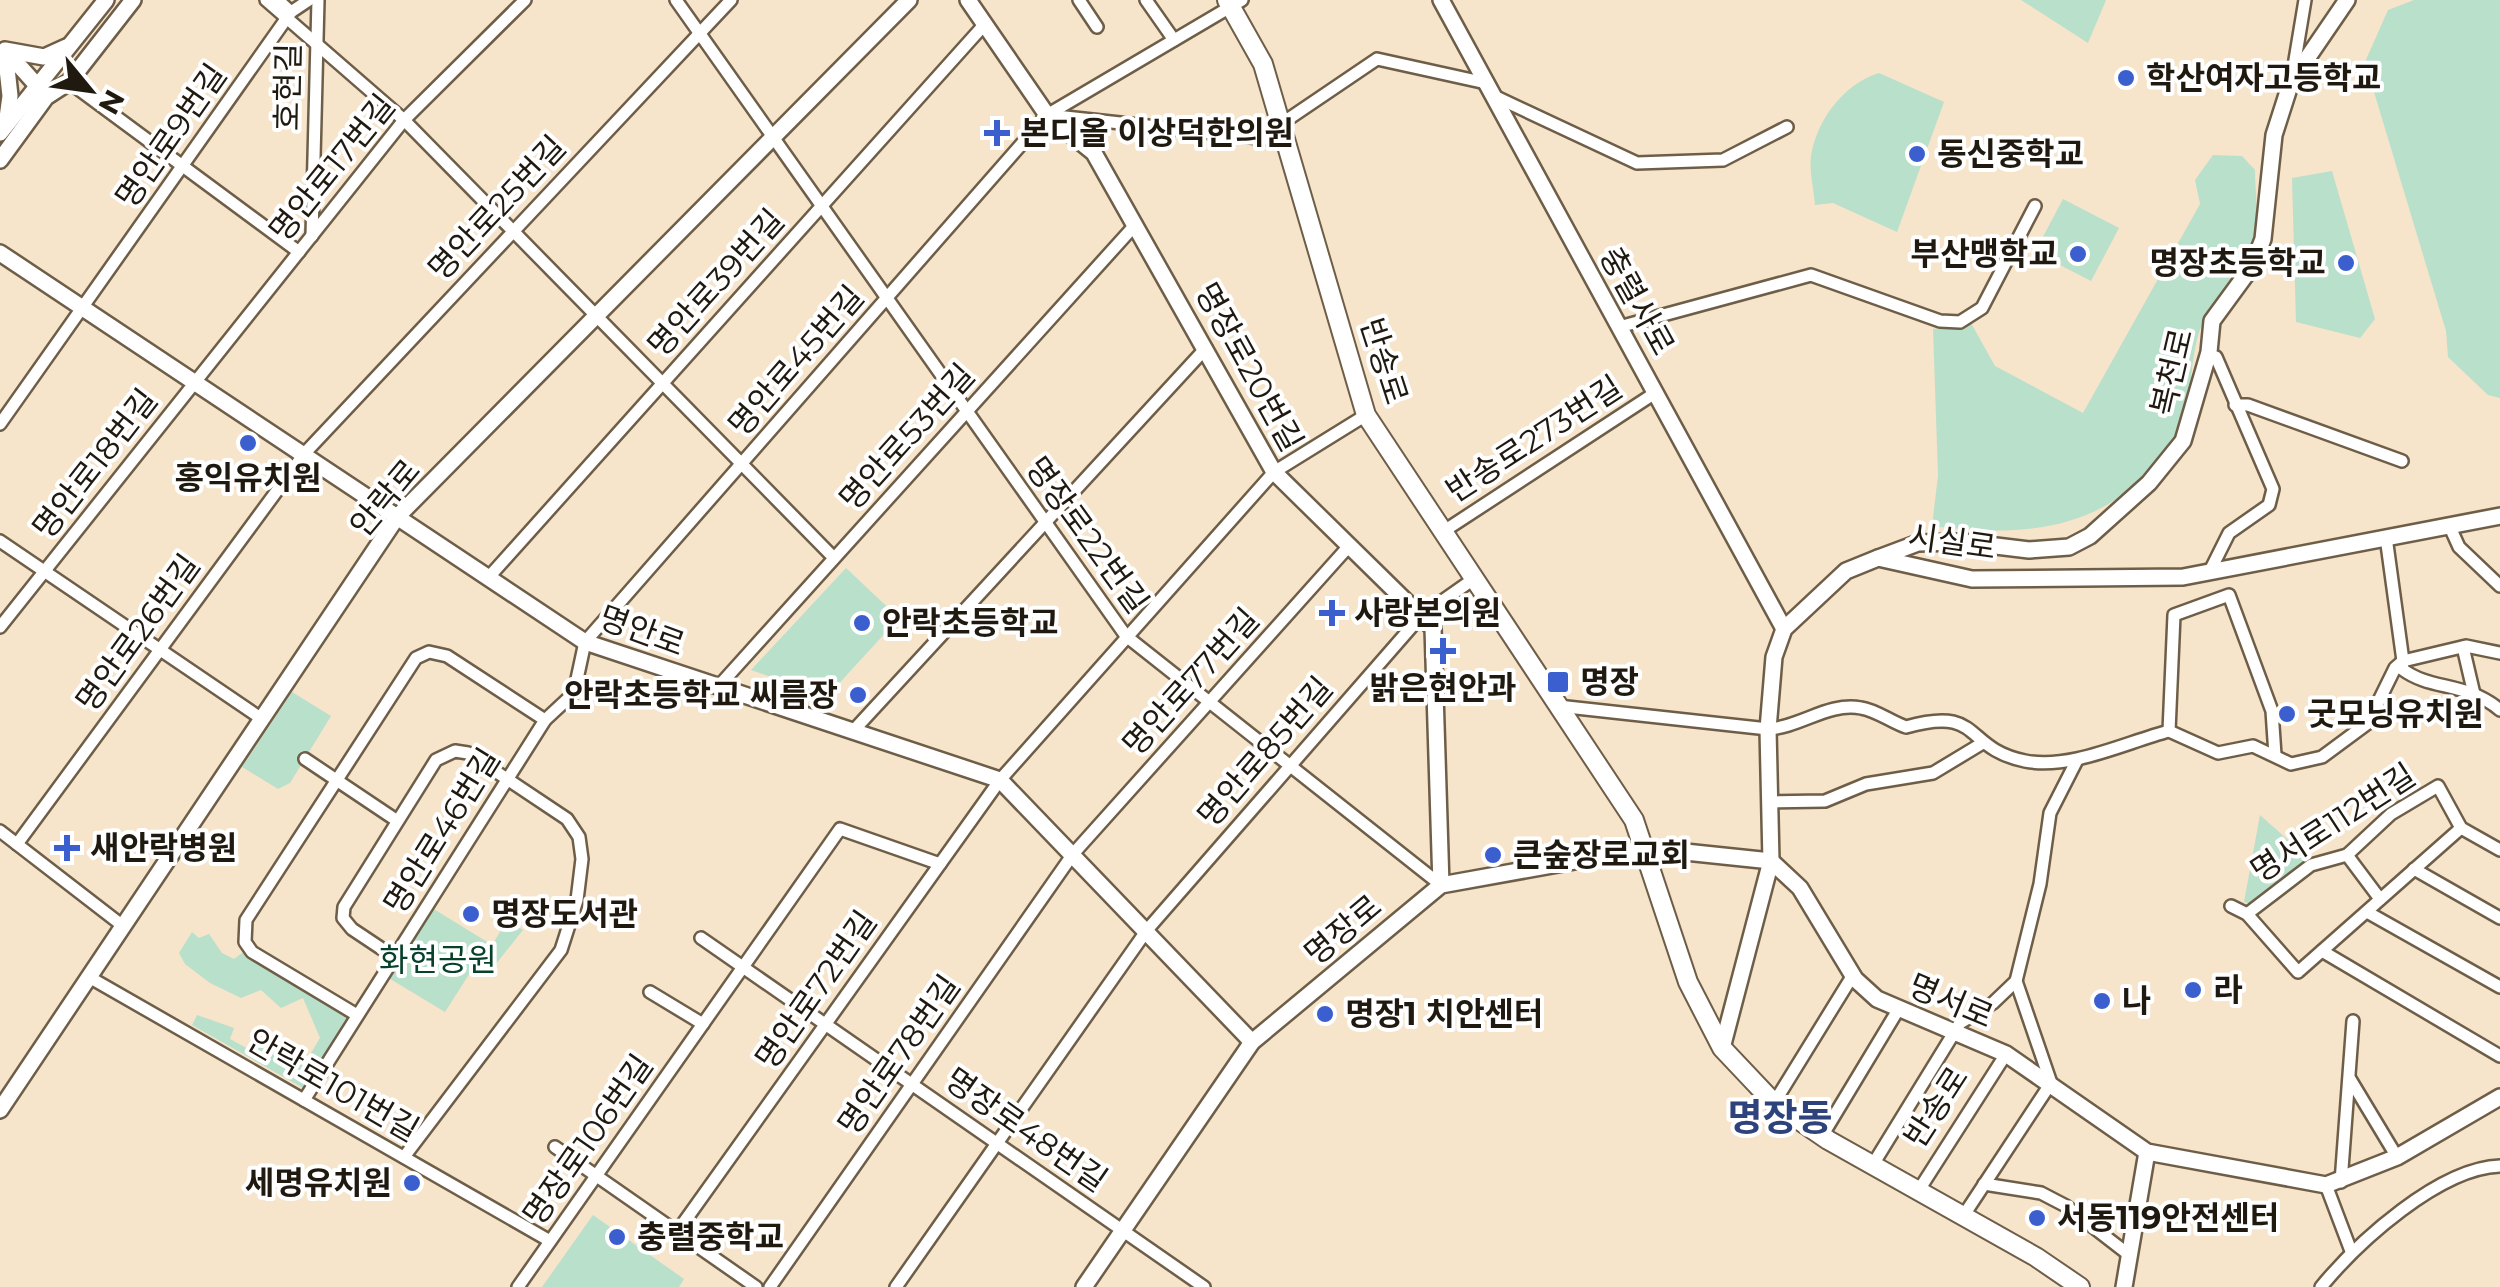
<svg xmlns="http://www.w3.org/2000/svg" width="2500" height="1287" font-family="Montserrat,'Noto Sans KR',sans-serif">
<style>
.green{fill:#b9e0cb}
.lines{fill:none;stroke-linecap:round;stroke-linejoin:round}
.street-casing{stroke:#6e5e48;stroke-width:16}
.secondary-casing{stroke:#6e5e48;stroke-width:20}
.primary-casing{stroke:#6e5e48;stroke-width:22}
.street{stroke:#fff;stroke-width:11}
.secondary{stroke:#fff;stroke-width:15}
.primary{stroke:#fff;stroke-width:18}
.poi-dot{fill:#3c5fd0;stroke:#fff;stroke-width:4}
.labels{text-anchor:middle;stroke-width:8;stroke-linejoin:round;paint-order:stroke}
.poi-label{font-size:32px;font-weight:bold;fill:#1f1910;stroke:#fff;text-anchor:start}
.street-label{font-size:32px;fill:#1f1910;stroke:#fff}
.park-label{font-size:32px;fill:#07402b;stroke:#fff}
.quarter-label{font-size:38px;font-weight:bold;fill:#2e437c;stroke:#fff}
</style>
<rect width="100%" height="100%" fill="#f6e4cb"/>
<g class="green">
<path d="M 2021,0 L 2106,0 L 2088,43 Z"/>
<path d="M 2414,0 L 2500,0 L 2500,398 L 2488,395 L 2448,357 L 2446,331 L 2365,62 L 2388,10 Z"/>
<path d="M 1879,73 L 1944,102 L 1897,232 L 1833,203 L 1815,205 C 1814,190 1809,171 1811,156 C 1817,119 1845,83 1879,73 Z"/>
<path d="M 2213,155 L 2242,156 L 2255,170 C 2255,192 2260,224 2253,246 C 2243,279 2207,304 2198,336 C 2189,367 2193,403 2177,433 C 2121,529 2032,539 1932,526 L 1938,476 L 1933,329 L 1971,323 L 1995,366 L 2083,413 L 2200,204 L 2195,180 Z"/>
<path d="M 2332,171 L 2375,319 L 2360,338 L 2296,322 L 2292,178 Z"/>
<path d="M 2063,199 L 2119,228 L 2091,281 L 2035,252 Z"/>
<path d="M 846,568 L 899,618 L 833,690 L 823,695 L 751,670 Z"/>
<path d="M 292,692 L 331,716 L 290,783 L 278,789 L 242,767 Z"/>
<path d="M 2260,815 L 2307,857 L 2304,867 L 2252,904 L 2244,902 Z"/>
<path d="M 432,908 L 489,943 L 445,1012 L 387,977 Z"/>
<path d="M 507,919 L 523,930 L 488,974 L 479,969 Z"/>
<path d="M 192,932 L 199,938 L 209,934 L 222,953 L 234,959 L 245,951 L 355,1015 L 303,1088 L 192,1025 L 197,1015 L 234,1028 L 230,1039 L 252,1051 L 258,1042 L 279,1053 L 308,1058 L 320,1038 L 303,998 L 281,1008 L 261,990 L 241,998 L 210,983 L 185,964 L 179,953 Z"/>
<path d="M 593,1215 L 684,1279 L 679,1287 L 542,1287 Z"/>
</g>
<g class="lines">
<defs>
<g id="street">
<path d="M 266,0 L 404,120 L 834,558"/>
<path d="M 278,0 L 291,12"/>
<path d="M 676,0 L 1126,636 L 1441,885"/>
<path d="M 1079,0 L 1097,27"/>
<path d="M 1146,0 L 1174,40"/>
<path d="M 2292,78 L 2305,0"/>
<path d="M 69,82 L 299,252"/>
<path d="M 1494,96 L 1637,163 L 1723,160 L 1787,127"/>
<path d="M 1047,115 L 1286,141"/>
<path d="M 1281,124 L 1377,59 L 1486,83"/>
<path d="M 312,236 L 318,0"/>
<path d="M 1619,327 L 1811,275 L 1940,321 L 1960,322 L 1982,308 L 2035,206"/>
<path d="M 2208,356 L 2216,357 L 2273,489 L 2269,505 L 2229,533 L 2210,571"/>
<path d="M 2235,405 L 2248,405 L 2402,461"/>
<path d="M 0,424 L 291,12 L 309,0"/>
<path d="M 2449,525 L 2459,547 L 2500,586"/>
<path d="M 1444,531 L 1655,393"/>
<path d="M 2386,537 L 2403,661 L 2466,646 L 2500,653"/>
<path d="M 0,541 L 262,719"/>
<path d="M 488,578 L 984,25"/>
<path d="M 0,627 L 404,120 L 525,0"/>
<path d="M 2463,647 L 2474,694"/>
<path d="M 718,687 L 1136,224"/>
<path d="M 1558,706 L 1768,729 C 1801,727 1828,702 1861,708 C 1876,710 1891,722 1906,727 C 1983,705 1962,748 2025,761 C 2070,770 2124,743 2169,731 L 2218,753 L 2253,746 L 2291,764 L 2322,757 L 2368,723 L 2395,668 L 2403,661 L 2402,669 C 2431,691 2466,681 2500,710"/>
<path d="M 855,729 L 1206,348"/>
<path d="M 2169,731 L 2174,615 L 2229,595 L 2272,711 L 2275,755"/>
<path d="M 305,759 L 396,820"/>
<path d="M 1771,802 L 1825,801 L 1866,784 L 1933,773 L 1981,744"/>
<path d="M 0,831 L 123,926"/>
<path d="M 17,844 L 304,454 L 731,0"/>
<path d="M 2347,855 L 2380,899"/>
<path d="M 2414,869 L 2500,918"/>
<path d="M 2231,906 L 2247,914 L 2298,972 L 2461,828"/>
<path d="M 2367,912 L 2500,987"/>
<path d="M 2247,914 L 2311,865 L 2347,855 L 2391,814 L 2438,786 L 2461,828 L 2500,850"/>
<path d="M 701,938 L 1204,1287"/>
<path d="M 2322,951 L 2500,1056"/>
<path d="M 394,957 L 352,929 L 343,918 L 344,907 L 436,760 L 455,751 L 468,753 L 567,819 L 579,837 L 582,859 L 577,900 L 561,950 L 404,1157"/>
<path d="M 89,977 L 550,1241"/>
<path d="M 650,992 L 703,1024"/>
<path d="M 357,1015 L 252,952 L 245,942 L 246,920 L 416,658 L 429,652 L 447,656 L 545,720"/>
<path d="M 2350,1079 L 2397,1157"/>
<path d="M 304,1100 L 545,720 L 574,693 L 585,642 L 1047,115 L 1242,0"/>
<path d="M 1774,1103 L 1853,975"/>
<path d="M 1822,1136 L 1898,1010"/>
<path d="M 555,1147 L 756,1287"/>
<path d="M 1872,1166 L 1960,1023 L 1993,1003 L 2016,981 L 2040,884 L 2050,813 L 2077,760"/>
<path d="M 2341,1182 L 2353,1021"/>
<path d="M 1984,1184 L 2041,1193 L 2066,1206 L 2128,1254"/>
<path d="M 2326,1185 L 2351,1251"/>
<path d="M 1917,1193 L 2006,1054"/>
<path d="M 1962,1218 L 2051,1083 L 2016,981"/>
<path d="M 677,1232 L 1000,780 L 1274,472 L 1366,415"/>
<path d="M 518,1287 L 840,829 L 940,864"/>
<path d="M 770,1287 L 1073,854 L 1349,546"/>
<path d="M 896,1287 L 1147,930 L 1421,616 L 1475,578"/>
<path d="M 2321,1287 C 2358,1242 2439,1168 2500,1166"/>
</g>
<g id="secondary">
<path d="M 968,0 L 1047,115 L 1094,153 L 1274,472 L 1433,628 L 1441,885"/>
<path d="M 1441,0 L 1784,629"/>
<path d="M 6,51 L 41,90"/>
<path d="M 7,118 L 10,96 L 5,50 L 44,57 L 66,47"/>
<path d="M 0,133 L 106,0"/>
<path d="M 0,160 L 46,97 L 69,82 L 133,0"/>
<path d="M 0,253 L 585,642 L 1000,780 L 1252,1042"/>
<path d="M 1878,558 L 1918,543 L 1963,542 L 2029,550 L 2069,547 L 2090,536 L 2149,483 L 2183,441 L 2209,352 L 2212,321 L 2253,265 L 2263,239 L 2274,135 L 2291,82 L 2347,0"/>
<path d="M 1722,1048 L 1771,861 L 1768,729 L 1774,657 L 1784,629 L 1846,571 L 1878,558 L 1972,579 L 2183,577 L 2500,516"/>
<path d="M 0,1110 L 397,517 L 909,0"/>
<path d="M 1084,1287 L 1252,1042 L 1441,885 L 1647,848 L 1771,861 L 1800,888 L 1855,979 L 1877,999 L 2006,1054 L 2147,1152 L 2326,1185 L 2397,1157 L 2500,1097"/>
<path d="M 2124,1287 L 2147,1152"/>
</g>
<path id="primary" d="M 1227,0 L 1263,64 L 1366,415 L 1634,820 L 1688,982 L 1722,1048 L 1774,1103 L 1828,1140 L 2036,1257 L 2080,1287"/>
</defs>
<use href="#street" class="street-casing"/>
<use href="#secondary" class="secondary-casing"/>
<use href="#primary" class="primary-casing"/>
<use href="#street" class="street"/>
<use href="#secondary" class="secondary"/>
<use href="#primary" class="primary"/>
</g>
<g class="poi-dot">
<circle cx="2126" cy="78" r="10"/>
<path d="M992 118h10v10h10v10h-10v10h-10v-10h-10v-10h10z"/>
<circle cx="1917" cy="154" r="10"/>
<circle cx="2078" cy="254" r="10"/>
<circle cx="2346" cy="263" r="10"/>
<circle cx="248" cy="443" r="10"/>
<path d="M1327 598h10v10h10v10h-10v10h-10v-10h-10v-10h10z"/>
<circle cx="862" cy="623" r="10"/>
<path d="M1438 636h10v10h10v10h-10v10h-10v-10h-10v-10h10z"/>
<rect x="1546" y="670" width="24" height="24" rx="5"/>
<circle cx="858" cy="695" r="10"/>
<circle cx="2287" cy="714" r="10"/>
<path d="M62 833h10v10h10v10h-10v10h-10v-10h-10v-10h10z"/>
<circle cx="1493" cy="855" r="10"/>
<circle cx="471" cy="914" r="10"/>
<circle cx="2193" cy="990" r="10"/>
<circle cx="2102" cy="1001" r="10"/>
<circle cx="1325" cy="1014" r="10"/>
<circle cx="412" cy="1183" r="10"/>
<circle cx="2037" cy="1218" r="10"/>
<circle cx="617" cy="1237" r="10"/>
</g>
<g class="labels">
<g class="poi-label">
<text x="2146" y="89">학산여자고등학교</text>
<text x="1020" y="144">본디올 이상덕한의원</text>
<text x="1937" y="165">동신중학교</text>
<text x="2058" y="265" text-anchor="end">부산맹학교</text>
<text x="2326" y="274" text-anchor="end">명장초등학교</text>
<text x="248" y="489" text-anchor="middle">홍익유치원</text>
<text x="1354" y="624">사랑본의원</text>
<text x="882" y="634">안락초등학교</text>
<text x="1580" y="693">명장</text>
<text x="1443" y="699" text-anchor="middle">밝은현안과</text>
<text x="838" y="706" text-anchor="end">안락초등학교 씨름장</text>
<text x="2307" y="725">굿모닝유치원</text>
<text x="90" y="859">새안락병원</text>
<text x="1513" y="866">큰숲장로교회</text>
<text x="491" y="925">명장도서관</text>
<text x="2213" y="1001">라</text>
<text x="2122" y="1012">나</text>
<text x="1345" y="1025">명장1 치안센터</text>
<text x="392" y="1194" text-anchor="end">세명유치원</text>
<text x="2057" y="1229">서동119안전센터</text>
<text x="637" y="1248">충렬중학교</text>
</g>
<g class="street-label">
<text transform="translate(288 87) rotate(-89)" y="11">호현길</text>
<text transform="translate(171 136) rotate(-55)" y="11">명안로9번길</text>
<text transform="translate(332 168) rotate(-51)" y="11">명안로17번길</text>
<text transform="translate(497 208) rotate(-47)" y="11">명안로25번길</text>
<text transform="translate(716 283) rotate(-48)" y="11">명안로39번길</text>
<text transform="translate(1637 301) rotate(61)" y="11">충렬사로</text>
<text transform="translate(796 361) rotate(-49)" y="11">명안로45번길</text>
<text transform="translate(1384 361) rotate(72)" y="11">반송로</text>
<text transform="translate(1249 367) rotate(61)" y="11">명장로20번길</text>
<text transform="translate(2172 372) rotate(-77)" y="11">복천로</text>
<text transform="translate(907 437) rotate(-48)" y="11">명안로53번길</text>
<text transform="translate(1534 439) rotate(-33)" y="11">반송로273번길</text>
<text transform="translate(95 464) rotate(-52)" y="11">명안로18번길</text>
<text transform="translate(385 498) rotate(-50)" y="11">안락로</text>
<text transform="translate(1087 535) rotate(54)" y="11">명장로22번길</text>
<text transform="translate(1952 542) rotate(8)" y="11">시실로</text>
<text transform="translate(642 631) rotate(20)" y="11">명안로</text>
<text transform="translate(138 633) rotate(-54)" y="11">명안로26번길</text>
<text transform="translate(1191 682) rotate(-48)" y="11">명안로77번길</text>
<text transform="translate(1265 752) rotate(-49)" y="11">명안로85번길</text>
<text transform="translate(2333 823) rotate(-33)" y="11">명서로112번길</text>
<text transform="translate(442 831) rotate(-58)" y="11">명안로46번길</text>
<text transform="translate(1343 930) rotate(-40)" y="11">명장로</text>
<text transform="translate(816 990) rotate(-55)" y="11">명안로72번길</text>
<text transform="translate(1951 1001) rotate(23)" y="11">명서로</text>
<text transform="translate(899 1055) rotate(-55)" y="11">명안로78번길</text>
<text transform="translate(333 1085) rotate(30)" y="11">안락로101번길</text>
<text transform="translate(1936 1107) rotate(-57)" y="11">반송로</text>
<text transform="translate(1026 1130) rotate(35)" y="11">명장로48번길</text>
<text transform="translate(588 1140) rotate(-55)" y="11">명장로106번길</text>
</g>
<g class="park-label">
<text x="438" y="971">화현공원</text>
</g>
<g class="quarter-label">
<text x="1780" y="1131">명장동</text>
</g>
</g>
<g transform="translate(90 90) rotate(119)" stroke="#ffffff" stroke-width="8" paint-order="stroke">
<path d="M0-8L18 38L0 25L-18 38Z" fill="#1f1910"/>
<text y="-15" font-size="28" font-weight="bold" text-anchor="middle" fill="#1f1910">N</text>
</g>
</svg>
